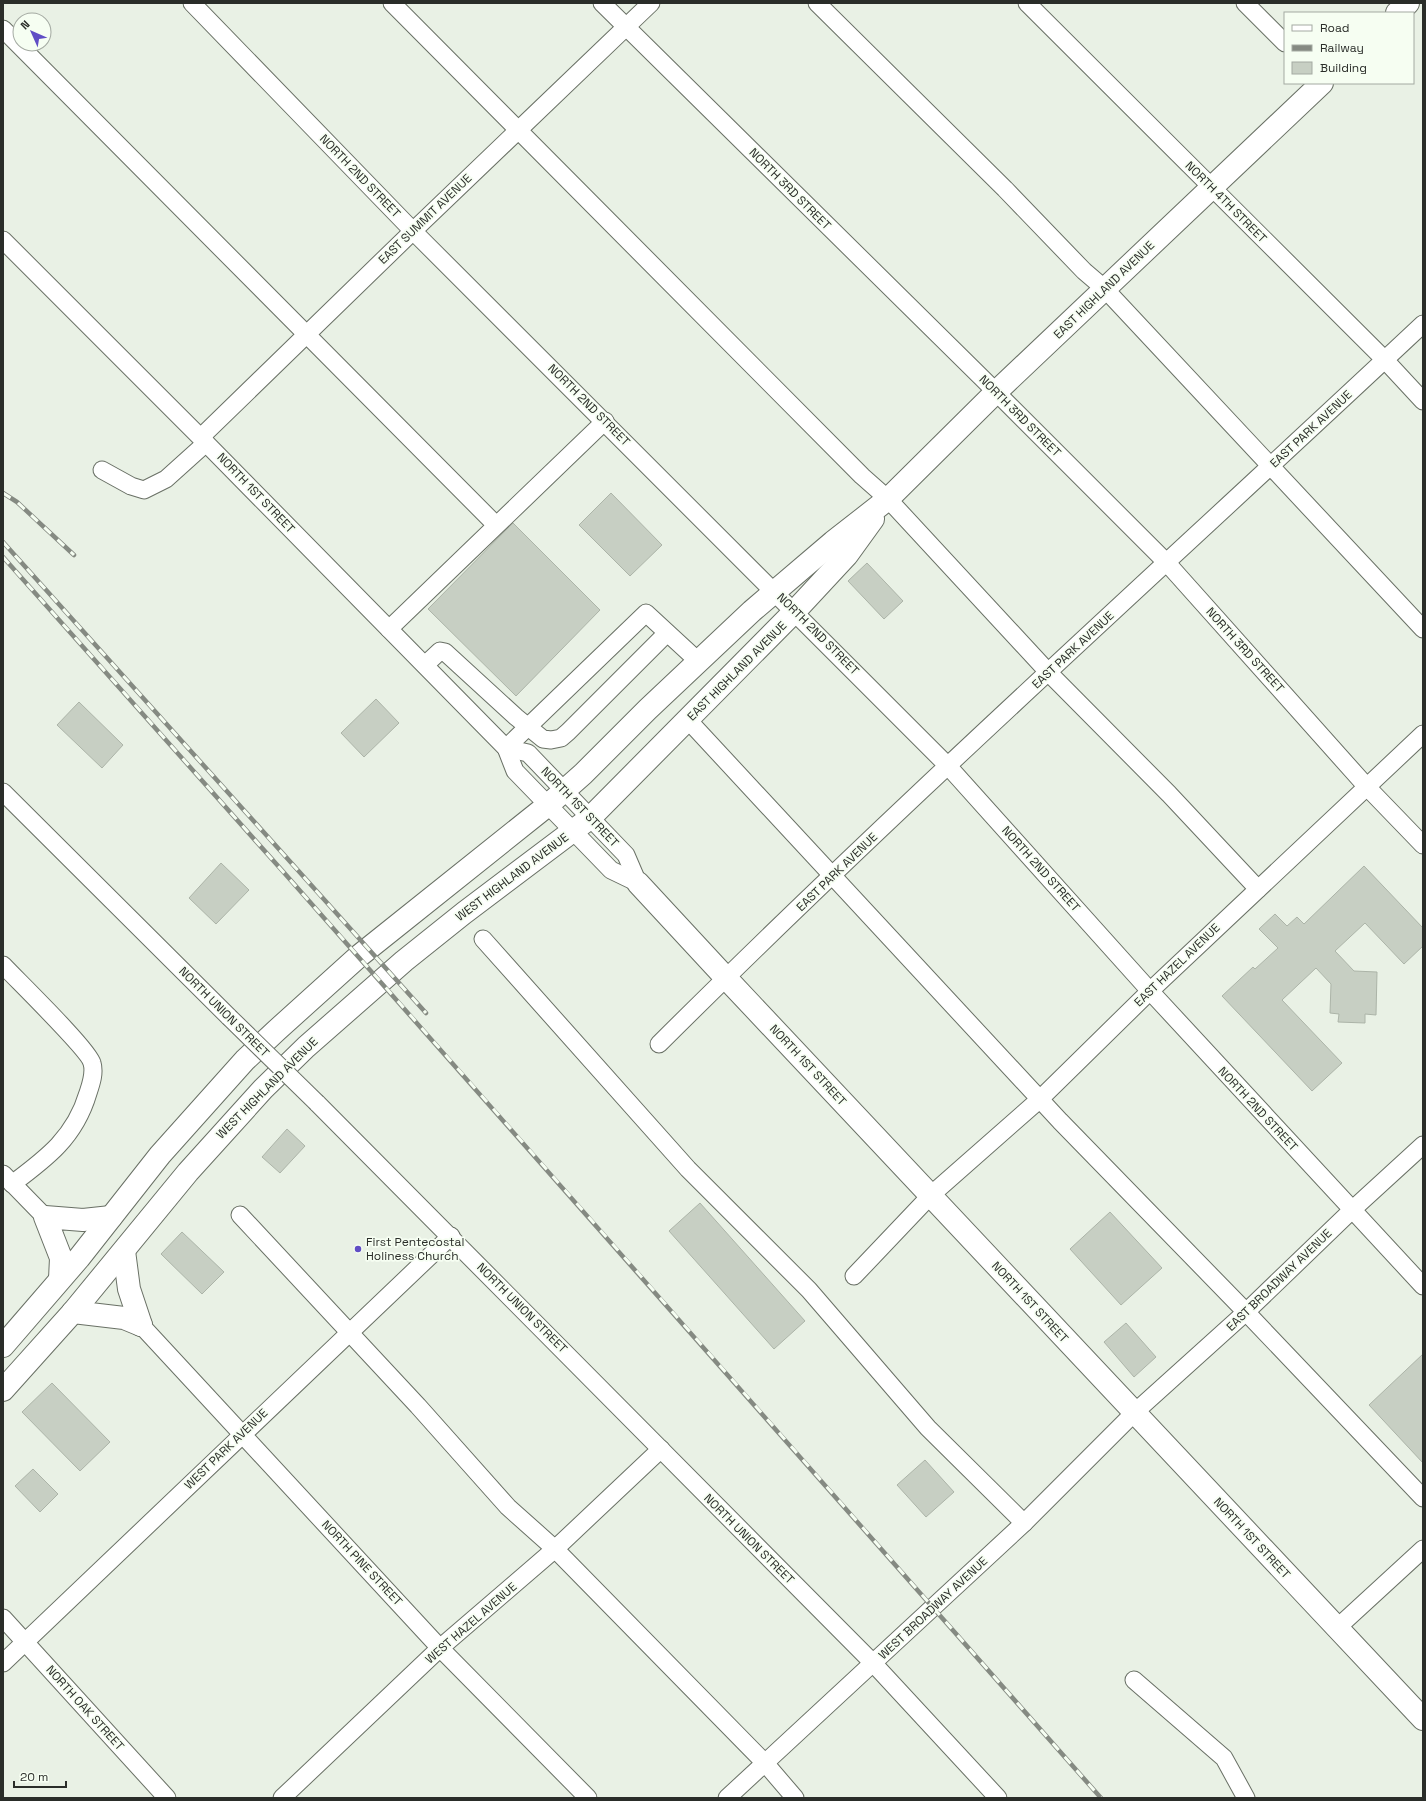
<svg xmlns="http://www.w3.org/2000/svg" width="1426" height="1801" font-family="'Space Grotesk',sans-serif">
<style>
.building{fill:#c7cfc3;stroke:#acb4a8}
.lines{fill:none;stroke-linecap:round;stroke-linejoin:round}
.minor-casing{stroke:#697065;stroke-width:19}
.major-casing{stroke:#697065;stroke-width:24}
.minor{stroke:#fff;stroke-width:17}
.major{stroke:#fff;stroke-width:22}
.rail-casing{stroke:#858a82;stroke-width:4.5}
.rail{stroke:#f6fef2;stroke-width:3;stroke-dasharray:9;stroke-linecap:butt}
.minor-bridge-casing{stroke:#697065;stroke-width:19;stroke-linecap:butt}
.minor-bridge{stroke:#fff;stroke-width:17}
.poi-dot{fill:#604dc5;stroke:#f6fef2;stroke-width:1.5}
.labels{text-anchor:middle;stroke-width:3.5;stroke-linejoin:round;paint-order:stroke}
.street-label{font-size:12px;fill:#2a2d29;stroke:#f6fef2}
.poi-label{font-size:12px;fill:#2a2d29;stroke:#f6fef2;text-anchor:start}
</style>
<rect width="100%" height="100%" fill="#e9f1e5"/>
<g class="building">
<path d="M 611,493 L 662,545 L 630,576 L 579,525 Z"/>
<path d="M 513,523 L 600,610 L 516,696 L 428,609 Z"/>
<path d="M 867,563 L 903,601 L 884,619 L 848,581 Z"/>
<path d="M 376,699 L 399,723 L 364,757 L 341,733 Z"/>
<path d="M 79,702 L 123,745 L 102,768 L 57,725 Z"/>
<path d="M 221,863 L 249,890 L 216,924 L 189,898 Z"/>
<path d="M 1364,866 L 1423,928 L 1423,946 L 1404,964 L 1365,923 L 1335,951 L 1354,971 L 1377,972 L 1376,1015 L 1365,1014 L 1365,1023 L 1338,1022 L 1339,1014 L 1330,1013 L 1331,984 L 1316,968 L 1282,1000 L 1342,1063 L 1312,1091 L 1222,996 L 1253,967 L 1255,969 L 1278,948 L 1259,929 L 1275,914 L 1287,926 L 1297,917 L 1304,924 Z"/>
<path d="M 287,1129 L 305,1146 L 280,1173 L 262,1157 Z"/>
<path d="M 700,1203 L 805,1321 L 774,1349 L 669,1231 Z"/>
<path d="M 1110,1212 L 1162,1268 L 1121,1305 L 1070,1249 Z"/>
<path d="M 182,1232 L 224,1272 L 202,1294 L 161,1254 Z"/>
<path d="M 1126,1323 L 1156,1357 L 1134,1377 L 1104,1342 Z"/>
<path d="M 1423,1354 L 1423,1463 L 1369,1405 Z"/>
<path d="M 52,1383 L 110,1442 L 80,1471 L 22,1412 Z"/>
<path d="M 925,1460 L 954,1492 L 926,1517 L 897,1485 Z"/>
<path d="M 33,1469 L 58,1494 L 40,1512 L 15,1486 Z"/>
</g>
<g class="lines">
<defs>
<g id="minor">
<path d="M 192,3 L 413,231 L 948,766 L 1150,991 L 1423,1286"/>
<path d="M 392,3 L 862,476 L 888,499 L 1049,673 L 1169,794 L 1258,889"/>
<path d="M 602,3 L 982,378 L 1167,563 L 1367,787 L 1423,845"/>
<path d="M 817,3 L 1005,189 L 1084,271 L 1105,289 L 1423,629"/>
<path d="M 1027,3 L 1385,360 L 1423,401"/>
<path d="M 1245,3 L 1285,43"/>
<path d="M 3,29 L 496,525"/>
<path d="M 3,240 L 206,443 L 506,748 L 515,771 L 611,870 L 638,883"/>
<path d="M 201,437 L 413,231 L 651,3"/>
<path d="M 102,470 L 131,486 L 144,490 L 166,479 L 206,443"/>
<path d="M 389,629 L 605,421"/>
<path d="M 425,665 L 440,651 L 445,652 L 516,717 L 543,739 L 551,740 L 561,738 L 568,732 L 667,633"/>
<path d="M 688,720 L 1060,1121 L 1246,1312 L 1423,1498"/>
<path d="M 506,748 L 646,613 L 698,661"/>
<path d="M 506,748 L 528,753 L 626,855 L 638,883"/>
<path d="M 3,792 L 229,1017"/>
<path d="M 483,939 L 688,1169 L 809,1290 L 928,1428 L 1024,1523"/>
<path d="M 3,965 C 17,980 89,1050 92,1063 C 95,1073 91,1084 88,1093 C 75,1137 47,1158 12,1184"/>
<path d="M 659,1044 C 907,797 1168,563 1423,324"/>
<path d="M 317,1103 L 873,1663 L 998,1798"/>
<path d="M 3,1174 L 45,1217"/>
<path d="M 240,1215 L 418,1406 L 508,1507 L 555,1549 L 765,1763 L 795,1798"/>
<path d="M 854,1276 L 931,1195 L 1040,1099 L 1150,991 L 1423,734"/>
<path d="M 141,1325 L 440,1648 L 588,1798"/>
<path d="M 3,1618 L 167,1798"/>
<path d="M 1337,1628 L 1423,1549"/>
<path d="M 3,1663 L 451,1236"/>
<path d="M 1134,1680 L 1224,1758 L 1246,1798"/>
<path d="M 282,1798 L 440,1648 L 555,1549 L 661,1449"/>
<path d="M 727,1798 L 1024,1523 L 1134,1413 L 1246,1312 L 1352,1210 L 1423,1145"/>
</g>
<g id="major">
<path d="M 1397,13 L 1408,3"/>
<path d="M 638,883 L 726,978 L 1423,1719"/>
<path d="M 124,1251 L 129,1289 L 141,1325"/>
<path d="M 60,1279 L 61,1258 L 45,1217 L 83,1220 L 111,1217"/>
<path d="M 73,1312 L 124,1318 L 141,1325"/>
<path d="M 3,1346 L 79,1258 L 160,1155 L 245,1060 L 277,1030 L 359,956 L 548,805 L 583,774 L 648,709 L 752,611 L 833,542 L 888,499 L 996,392 L 1322,83"/>
<path d="M 3,1390 L 73,1312 L 188,1172 L 263,1089 L 306,1047 L 404,961 L 464,913 L 590,818 L 795,611 L 847,555 L 873,519"/>
</g>
</defs>
<use href="#minor" class="minor-casing"/>
<use href="#major" class="major-casing"/>
<use href="#minor" class="minor"/>
<use href="#major" class="major"/>
<defs>
<g id="rail">
<path d="M 3,493 L 17,502 L 74,555"/>
<path d="M 3,542 L 426,1013"/>
<path d="M 3,557 C 371,969 736,1384 1101,1798"/>
</g>
</defs>
<use href="#rail" class="rail-casing"/>
<use href="#rail" class="rail"/>
<defs>
<path id="minor-bridge" d="M 229,1017 L 317,1103"/>
</defs>
<use href="#minor-bridge" class="minor-bridge-casing"/>
<use href="#minor-bridge" class="minor-bridge"/>
</g>
<circle class="poi-dot" cx="358" cy="1249" r="4"/>
<g class="labels">
<g class="street-label">
<text transform="translate(360 176) rotate(46)" y="4">NORTH 2ND STREET</text>
<text transform="translate(790 189) rotate(45)" y="4">NORTH 3RD STREET</text>
<text transform="translate(1226 202) rotate(45)" y="4">NORTH 4TH STREET</text>
<text transform="translate(425 219) rotate(-44)" y="4">EAST SUMMIT AVENUE</text>
<text transform="translate(1104 290) rotate(-44)" y="4">EAST HIGHLAND AVENUE</text>
<text transform="translate(589 405) rotate(45)" y="4">NORTH 2ND STREET</text>
<text transform="translate(1020 416) rotate(45)" y="4">NORTH 3RD STREET</text>
<text transform="translate(1311 429) rotate(-43)" y="4">EAST PARK AVENUE</text>
<text transform="translate(256 493) rotate(46)" y="4">NORTH 1ST STREET</text>
<text transform="translate(818 634) rotate(45)" y="4">NORTH 2ND STREET</text>
<text transform="translate(1073 650) rotate(-43)" y="4">EAST PARK AVENUE</text>
<text transform="translate(1245 650) rotate(48)" y="4">NORTH 3RD STREET</text>
<text transform="translate(737 671) rotate(-45)" y="4">EAST HIGHLAND AVENUE</text>
<text transform="translate(580 807) rotate(46)" y="4">NORTH 1ST STREET</text>
<text transform="translate(1041 869) rotate(48)" y="4">NORTH 2ND STREET</text>
<text transform="translate(837 872) rotate(-44)" y="4">EAST PARK AVENUE</text>
<text transform="translate(512 877) rotate(-37)" y="4">WEST HIGHLAND AVENUE</text>
<text transform="translate(1177 965) rotate(-44)" y="4">EAST HAZEL AVENUE</text>
<text transform="translate(224 1012) rotate(45)" y="4">NORTH UNION STREET</text>
<text transform="translate(808 1065) rotate(47)" y="4">NORTH 1ST STREET</text>
<text transform="translate(267 1088) rotate(-45)" y="4">WEST HIGHLAND AVENUE</text>
<text transform="translate(1258 1109) rotate(47)" y="4">NORTH 2ND STREET</text>
<text transform="translate(1279 1280) rotate(-44)" y="4">EAST BROADWAY AVENUE</text>
<text transform="translate(1030 1302) rotate(47)" y="4">NORTH 1ST STREET</text>
<text transform="translate(522 1308) rotate(45)" y="4">NORTH UNION STREET</text>
<text transform="translate(226 1449) rotate(-44)" y="4">WEST PARK AVENUE</text>
<text transform="translate(1252 1538) rotate(47)" y="4">NORTH 1ST STREET</text>
<text transform="translate(749 1539) rotate(45)" y="4">NORTH UNION STREET</text>
<text transform="translate(362 1563) rotate(47)" y="4">NORTH PINE STREET</text>
<text transform="translate(933 1608) rotate(-43)" y="4">WEST BROADWAY AVENUE</text>
<text transform="translate(471 1623) rotate(-41)" y="4">WEST HAZEL AVENUE</text>
<text transform="translate(85 1708) rotate(48)" y="4">NORTH OAK STREET</text>
</g>
<g class="poi-label">
<text x="366" y="1246">First Pentecostal<tspan x="366" dy="14">Holiness Church</tspan></text>
</g>
</g>
<rect width="1426" height="1801" fill="none" stroke="#2a2d29" stroke-width="8"/>
<rect x="1284" y="12" width="130" height="72" fill="#f6fef2" stroke="#a4aaa2"/>
<rect x="1292" y="25" width="20" height="6" fill="#ffffff" stroke="#a4aaa2"/>
<text x="1320" y="32" font-size="12" fill="#2a2d29">Road</text>
<rect x="1292" y="45" width="20" height="6" fill="#858a82" stroke="#a4aaa2"/>
<text x="1320" y="52" font-size="12" fill="#2a2d29">Railway</text>
<rect x="1292" y="62" width="20" height="12" fill="#c7cfc3" stroke="#a4aaa2"/>
<text x="1320" y="72" font-size="12" fill="#2a2d29">Building</text>
<g transform="translate(32 32) rotate(315)"><circle r="19" fill="#f6fef2" stroke="#a4aaa2"/>
<path d="M0-3L7 15L0 10L-7 15Z" fill="#604dc5"/>
<text y="-6" font-size="11" font-weight="bold" text-anchor="middle" fill="#2a2d29">N</text>
</g>
<path d="M14 1781v6h52v-6" fill="none" stroke="#2a2d29" stroke-width="2"/>
<text x="20" y="1781" font-size="12" fill="#2a2d29" stroke="#f6fef2" stroke-width="3" paint-order="stroke">20 m</text>
</svg>
